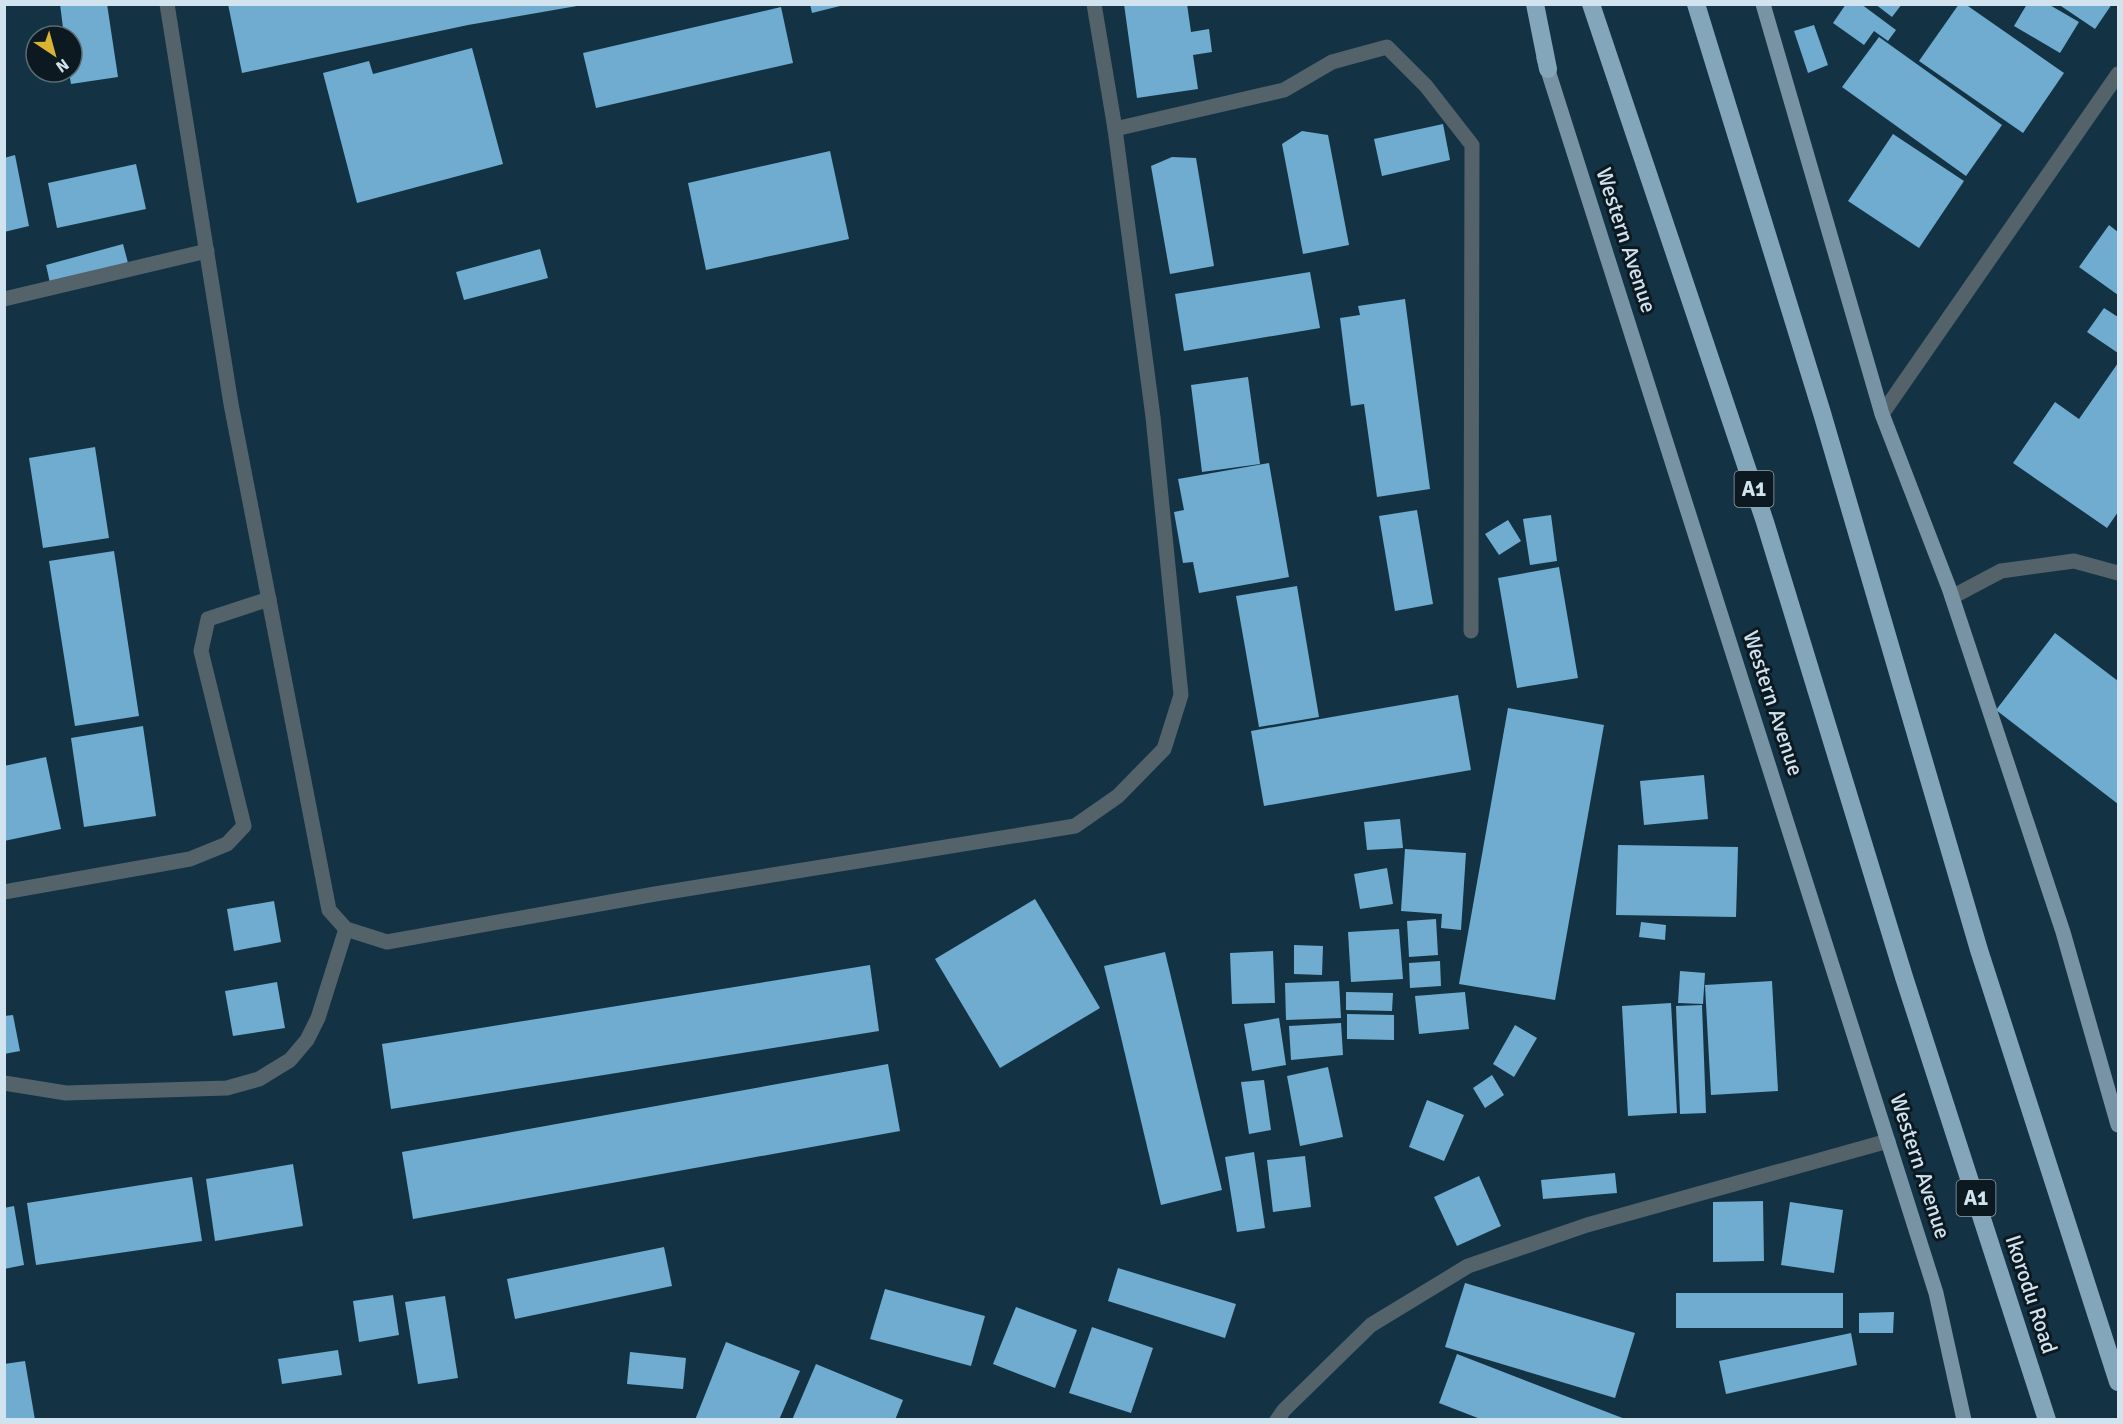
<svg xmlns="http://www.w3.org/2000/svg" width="2123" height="1424" font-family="Signika,sans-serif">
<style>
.building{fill:#6faccf}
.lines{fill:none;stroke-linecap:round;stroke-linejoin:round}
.service{stroke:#54626a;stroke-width:15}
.minor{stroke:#54626a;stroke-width:15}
.primary{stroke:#7793a4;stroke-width:15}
.motorway{stroke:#84a6bb;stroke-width:18}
.labels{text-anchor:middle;stroke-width:6;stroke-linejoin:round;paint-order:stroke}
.shield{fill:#0c1921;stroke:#96a6b0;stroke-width:1.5}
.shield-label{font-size:21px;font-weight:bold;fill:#d1e3ee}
.street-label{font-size:22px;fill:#d1e3ee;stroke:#0c1921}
</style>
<rect width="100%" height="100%" fill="#133344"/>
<g class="building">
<path d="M 60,4 L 107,4 L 118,77 L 71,84 L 69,72 L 72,72 L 72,36 L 64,36 Z"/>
<path d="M 228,4 L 576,4 L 577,6 L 468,25 L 242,73 Z"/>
<path d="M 810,4 L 844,4 L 844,5 L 812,13 Z"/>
<path d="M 1124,4 L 1187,4 L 1191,32 L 1209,29 L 1212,52 L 1193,55 L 1198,89 L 1137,98 Z"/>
<path d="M 1846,4 L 1861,4 L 1896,30 L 1888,41 L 1874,31 L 1864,45 L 1833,23 Z"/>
<path d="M 1875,4 L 1902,4 L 1892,17 Z"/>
<path d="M 1959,4 L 1965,4 L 2064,73 L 2023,133 L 1919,61 Z"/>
<path d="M 2027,4 L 2048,4 L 2079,22 L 2060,53 L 2014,26 Z"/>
<path d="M 2058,4 L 2112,4 L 2095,29 Z"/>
<path d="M 781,7 L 793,63 L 596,108 L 583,53 Z"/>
<path d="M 1814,25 L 1828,65 L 1808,73 L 1794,31 Z"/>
<path d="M 1879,37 L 2002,125 L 1966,176 L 1842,87 Z"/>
<path d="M 472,48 L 503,164 L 357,203 L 323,73 L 369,61 L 373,74 Z"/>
<path d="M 1443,124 L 1450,160 L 1382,176 L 1374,139 Z"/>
<path d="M 1302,131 L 1328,135 L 1349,245 L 1303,254 L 1282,144 Z"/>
<path d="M 1893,134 L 1964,181 L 1919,248 L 1848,201 Z"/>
<path d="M 830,151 L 849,239 L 706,270 L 688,183 Z"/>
<path d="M 15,155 L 29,226 L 4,232 L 4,158 Z"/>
<path d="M 1172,157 L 1196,158 L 1214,266 L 1170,274 L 1151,166 Z"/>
<path d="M 136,164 L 146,209 L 57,228 L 48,183 Z"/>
<path d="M 2109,225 L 2118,232 L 2118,295 L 2079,267 Z"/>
<path d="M 123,244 L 128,263 L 50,283 L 46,265 Z"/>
<path d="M 540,249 L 548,278 L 464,300 L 456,272 Z"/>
<path d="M 1310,272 L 1320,328 L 1184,351 L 1175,294 Z"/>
<path d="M 1405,299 L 1430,489 L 1377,497 L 1364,404 L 1351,406 L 1340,318 L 1360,315 L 1358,306 Z"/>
<path d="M 2104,308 L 2118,317 L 2118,353 L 2087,332 Z"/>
<path d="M 2118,363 L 2118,512 L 2107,528 L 2013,463 L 2055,402 L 2079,419 Z"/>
<path d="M 1248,377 L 1260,464 L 1202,472 L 1191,385 Z"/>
<path d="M 95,447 L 109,538 L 43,548 L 29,458 Z"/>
<path d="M 1269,463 L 1289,577 L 1199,593 L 1193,562 L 1183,563 L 1174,512 L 1184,510 L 1178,479 Z"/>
<path d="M 1417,510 L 1433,604 L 1395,611 L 1379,516 Z"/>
<path d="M 1551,515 L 1557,561 L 1530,565 L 1523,519 Z"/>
<path d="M 1508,520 L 1521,541 L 1499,555 L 1485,534 Z"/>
<path d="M 114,551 L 139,716 L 75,726 L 49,561 Z"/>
<path d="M 1559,567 L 1578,678 L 1517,688 L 1498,578 Z"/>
<path d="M 1297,586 L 1319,717 L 1259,727 L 1236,596 Z"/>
<path d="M 2055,633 L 2118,681 L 2118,804 L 1996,710 Z"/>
<path d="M 1458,695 L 1471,770 L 1264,806 L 1251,731 Z"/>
<path d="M 1508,708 L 1604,725 L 1555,1000 L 1459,984 Z"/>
<path d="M 143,726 L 156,816 L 84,827 L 71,738 Z"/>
<path d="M 46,757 L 61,829 L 4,841 L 4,766 Z"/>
<path d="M 1704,775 L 1708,819 L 1644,825 L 1640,781 Z"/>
<path d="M 1400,819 L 1403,848 L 1367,850 L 1364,822 Z"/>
<path d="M 1618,845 L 1738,847 L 1736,917 L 1616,915 Z"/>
<path d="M 1405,849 L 1466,853 L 1461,930 L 1441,928 L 1442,914 L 1401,911 Z"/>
<path d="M 1387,868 L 1393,904 L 1360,909 L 1354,874 Z"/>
<path d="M 1035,899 L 1100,1008 L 1000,1068 L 935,959 Z"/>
<path d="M 274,901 L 281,942 L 234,951 L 227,909 Z"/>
<path d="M 1436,919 L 1438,955 L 1409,957 L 1407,921 Z"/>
<path d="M 1641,922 L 1666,925 L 1665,940 L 1639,937 Z"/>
<path d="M 1399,929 L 1403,979 L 1351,982 L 1348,932 Z"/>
<path d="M 1294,945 L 1323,946 L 1322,975 L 1294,974 Z"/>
<path d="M 1273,951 L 1275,1003 L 1232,1004 L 1230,953 Z"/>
<path d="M 1165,952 L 1222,1190 L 1161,1205 L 1104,966 Z"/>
<path d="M 1440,961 L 1441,986 L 1410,988 L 1409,963 Z"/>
<path d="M 870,965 L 879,1031 L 391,1109 L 382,1044 Z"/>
<path d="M 1680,971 L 1705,973 L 1703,1004 L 1678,1003 Z"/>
<path d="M 1339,981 L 1341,1018 L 1286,1020 L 1285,983 Z"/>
<path d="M 1772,981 L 1778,1091 L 1711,1095 L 1705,985 Z"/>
<path d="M 277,982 L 285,1028 L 233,1036 L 225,991 Z"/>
<path d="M 1346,992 L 1393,993 L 1392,1011 L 1346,1010 Z"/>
<path d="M 1465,992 L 1469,1029 L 1419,1034 L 1415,996 Z"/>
<path d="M 1671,1003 L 1677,1113 L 1628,1116 L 1622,1006 Z"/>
<path d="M 1702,1005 L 1706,1113 L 1680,1114 L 1676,1006 Z"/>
<path d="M 1347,1014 L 1394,1015 L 1394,1040 L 1347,1039 Z"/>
<path d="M 13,1015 L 20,1051 L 4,1054 L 4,1016 Z"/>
<path d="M 1279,1018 L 1286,1065 L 1252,1071 L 1244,1024 Z"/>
<path d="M 1341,1023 L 1343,1055 L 1291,1060 L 1289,1026 Z"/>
<path d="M 1515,1025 L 1537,1038 L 1514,1077 L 1493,1064 Z"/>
<path d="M 888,1064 L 900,1131 L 413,1219 L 402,1152 Z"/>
<path d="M 1328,1067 L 1343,1137 L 1300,1146 L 1287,1076 Z"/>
<path d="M 1492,1075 L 1504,1095 L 1485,1108 L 1473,1088 Z"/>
<path d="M 1264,1080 L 1271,1130 L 1249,1134 L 1241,1082 Z"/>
<path d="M 1427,1100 L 1464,1115 L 1444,1161 L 1409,1147 Z"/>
<path d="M 1254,1152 L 1265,1228 L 1237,1232 L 1225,1157 Z"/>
<path d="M 1305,1156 L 1311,1207 L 1273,1212 L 1267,1160 Z"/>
<path d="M 293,1164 L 303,1226 L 215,1241 L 206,1179 Z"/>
<path d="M 1615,1173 L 1617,1193 L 1543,1199 L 1541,1180 Z"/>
<path d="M 1479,1176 L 1501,1226 L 1457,1246 L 1434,1197 Z"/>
<path d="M 192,1177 L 202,1241 L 36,1265 L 27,1203 Z"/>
<path d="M 1763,1201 L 1764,1261 L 1713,1262 L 1713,1202 Z"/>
<path d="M 1790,1202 L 1843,1210 L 1834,1273 L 1781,1265 Z"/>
<path d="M 14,1206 L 24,1265 L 4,1269 L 4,1208 Z"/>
<path d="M 664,1247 L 672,1286 L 515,1319 L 507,1279 Z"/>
<path d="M 1118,1268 L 1236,1304 L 1225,1338 L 1108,1301 Z"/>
<path d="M 1465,1283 L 1635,1333 L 1615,1398 L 1445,1347 Z"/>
<path d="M 885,1289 L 985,1316 L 971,1366 L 870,1339 Z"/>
<rect x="1676" y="1293" width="167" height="35"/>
<path d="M 393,1295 L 399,1335 L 359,1342 L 353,1301 Z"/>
<path d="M 445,1296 L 458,1378 L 418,1384 L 405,1302 Z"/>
<path d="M 1016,1307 L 1077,1330 L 1055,1388 L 993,1364 Z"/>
<path d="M 1894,1312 L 1893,1333 L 1859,1333 L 1859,1313 Z"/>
<path d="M 1092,1327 L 1153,1348 L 1131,1413 L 1069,1393 Z"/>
<path d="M 1851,1333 L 1857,1365 L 1726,1394 L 1719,1361 Z"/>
<path d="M 726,1342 L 800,1371 L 779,1420 L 695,1420 Z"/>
<path d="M 338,1350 L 342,1375 L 282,1384 L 278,1359 Z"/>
<path d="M 630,1352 L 686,1358 L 683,1389 L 627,1384 Z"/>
<path d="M 1457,1354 L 1625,1419 L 1625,1420 L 1483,1420 L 1439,1403 Z"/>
<path d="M 25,1361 L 35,1420 L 5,1420 L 4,1364 Z"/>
<path d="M 816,1364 L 903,1400 L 895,1420 L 792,1420 Z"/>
</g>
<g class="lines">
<g class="service">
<path d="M 167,4 L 231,404 L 329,910 L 346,929 L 387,942 L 655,894 L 1075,826 L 1118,796 L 1164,749 L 1181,695 L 1153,417 L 1115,129 L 1094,4"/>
<path d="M 1115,129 L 1284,90 L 1332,62 L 1387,47 L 1426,86 L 1472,145 L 1471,631"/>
<path d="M 4,299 L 207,251"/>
<path d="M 4,892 L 190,859 L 227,844 L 244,826 L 201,651 L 208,619 L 269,599"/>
<path d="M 4,1083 L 66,1093 L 227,1088 L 259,1079 L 290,1060 L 307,1040 L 318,1018 L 346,929"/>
</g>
<g class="minor">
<path d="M 1882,414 L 2118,74"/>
<path d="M 1952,597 L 2001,571 L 2074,561 L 2118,573"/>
<path d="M 1277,1420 L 1284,1410 L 1371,1325 L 1468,1266 L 1587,1225 L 1888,1141"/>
</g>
<g class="primary">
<path d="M 1763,4 L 1882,414 L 1949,588 L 2063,932 L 2118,1125"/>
<path d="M 1544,58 L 1936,1293 L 1964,1420"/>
</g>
<g class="motorway">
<path d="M 1535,4 L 1548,69"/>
<path d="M 1591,4 L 1765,522 L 1904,977 L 2047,1420"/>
<path d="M 1696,4 L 1822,413 L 1979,950 L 2118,1382"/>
</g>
</g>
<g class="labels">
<g class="shield">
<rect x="1734.5" y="471" width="39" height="36" rx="4.5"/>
<rect x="1956.5" y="1180" width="39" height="36" rx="4.5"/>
</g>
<g class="shield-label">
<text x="1754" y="496">A1</text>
<text x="1976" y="1205">A1</text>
</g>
<g class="street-label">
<text transform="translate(1627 240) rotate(72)" y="8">Western Avenue</text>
<text transform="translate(1774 703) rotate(72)" y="8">Western Avenue</text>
<text transform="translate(1921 1166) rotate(72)" y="8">Western Avenue</text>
<text transform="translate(2032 1294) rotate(72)" y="8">Ikorodu Road</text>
</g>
</g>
<rect width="2123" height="1424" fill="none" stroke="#d1e3ee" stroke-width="12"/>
<g transform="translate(54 54) rotate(144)"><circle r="28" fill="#0c1921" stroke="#5b6a73" stroke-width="1.5"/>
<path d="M0-4.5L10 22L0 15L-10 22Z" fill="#dab333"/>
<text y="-9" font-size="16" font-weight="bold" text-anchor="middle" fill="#d1e3ee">N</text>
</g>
</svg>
